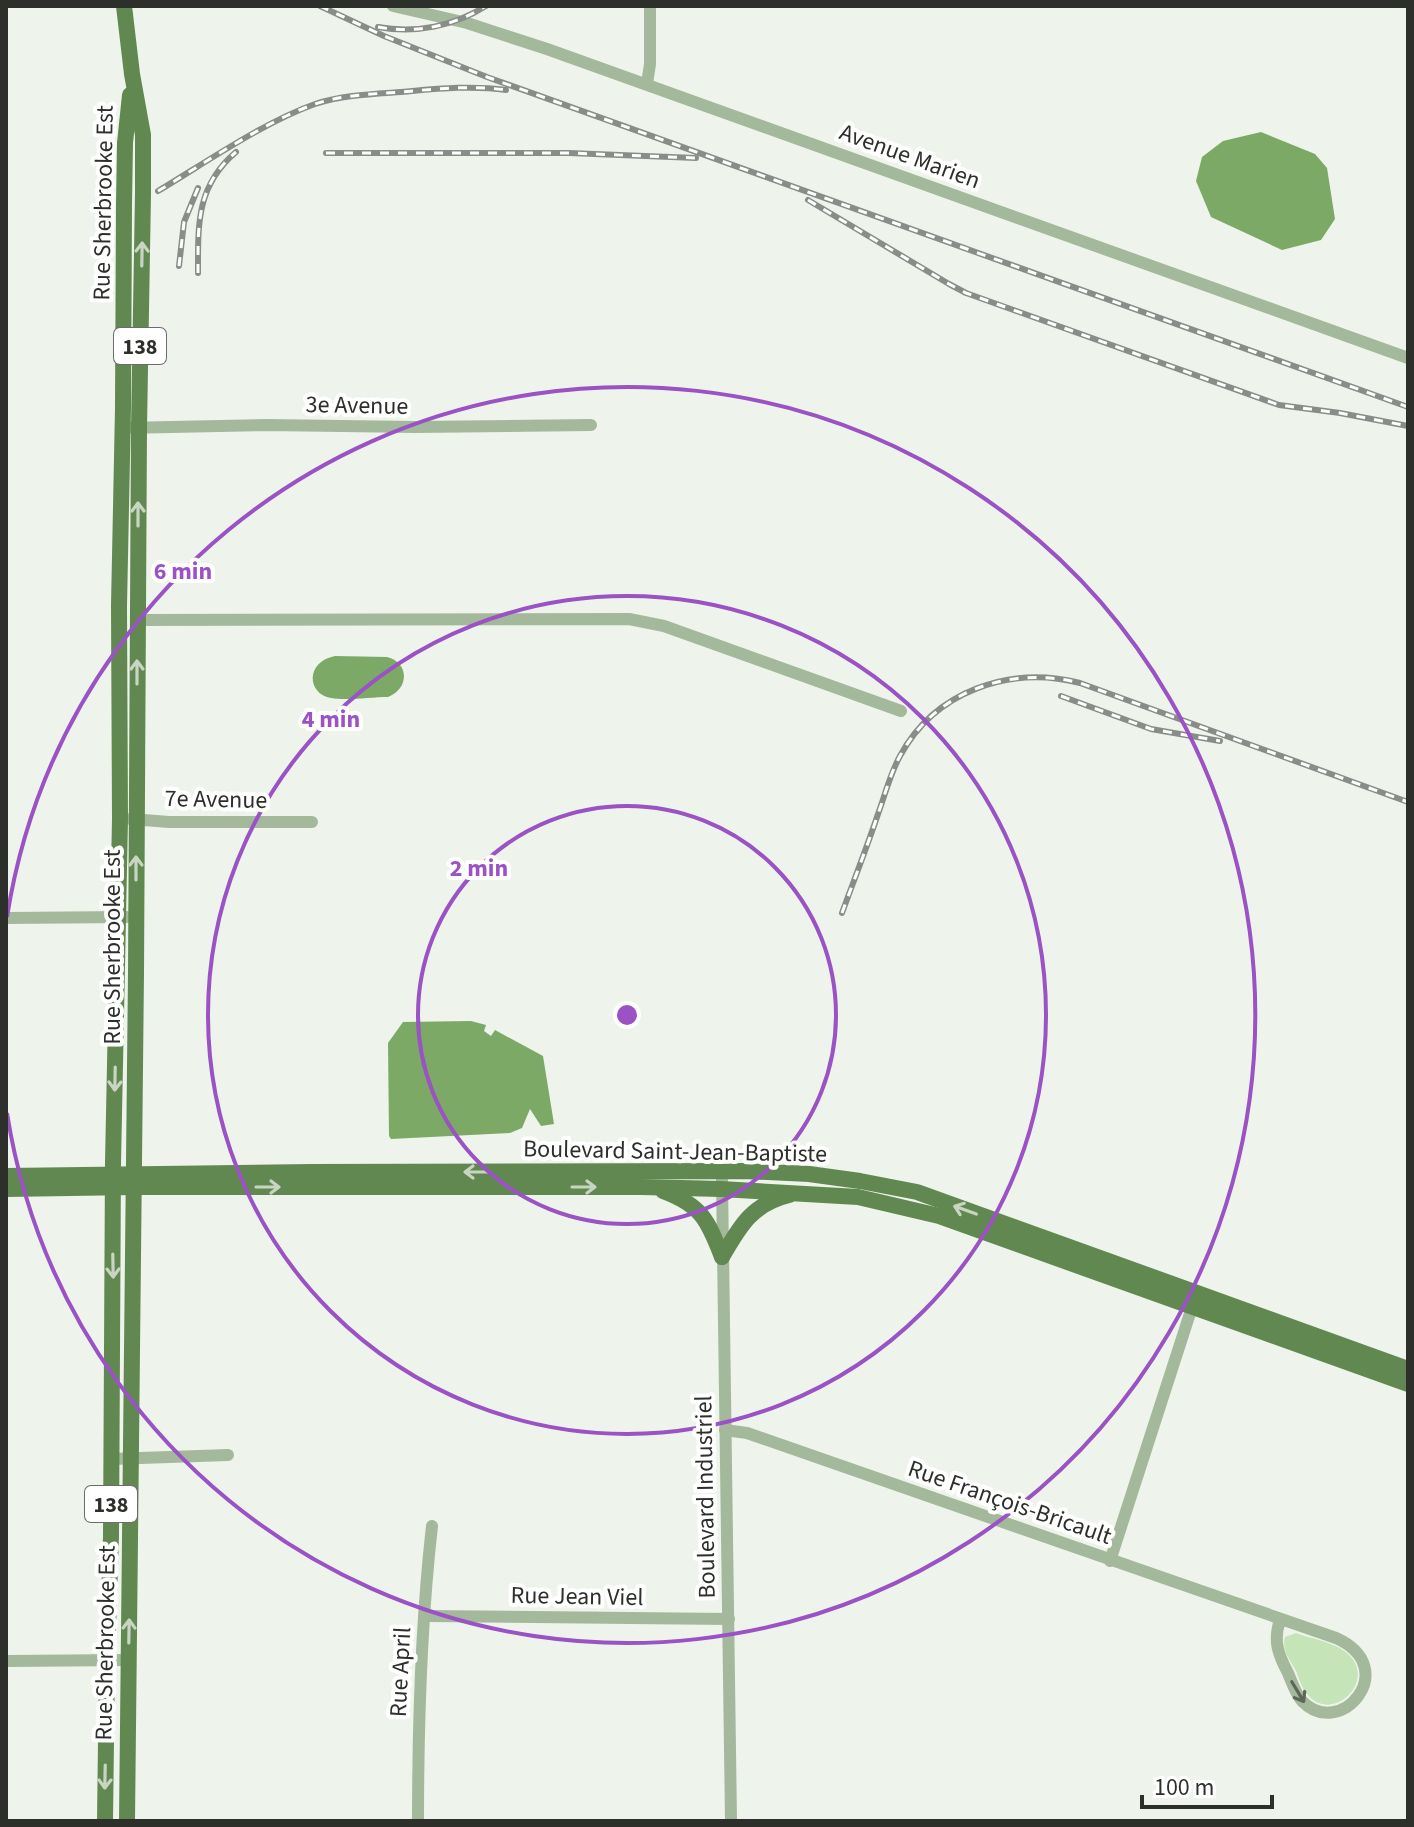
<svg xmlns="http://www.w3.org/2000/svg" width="1414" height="1827" font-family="'Source Sans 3',sans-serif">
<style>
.green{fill:#c5e4b7}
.water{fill:#7ca966}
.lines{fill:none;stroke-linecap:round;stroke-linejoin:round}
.minor{stroke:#a4b99b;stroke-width:12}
.major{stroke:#628851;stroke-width:16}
.rail-casing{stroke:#898d87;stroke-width:6}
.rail{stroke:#fff;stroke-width:3;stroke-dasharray:9;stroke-linecap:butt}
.oneway{stroke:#c8d5c2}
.oneway2{stroke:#5d6658}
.ring{fill:none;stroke:#9a52c5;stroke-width:4}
.labels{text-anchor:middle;stroke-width:8;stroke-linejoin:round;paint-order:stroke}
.shield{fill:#fff;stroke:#6c6d6b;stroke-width:2}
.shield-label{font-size:22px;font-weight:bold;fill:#2d2f2b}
.street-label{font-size:24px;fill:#2d2f2b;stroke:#fff}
.centre{fill:#9a52c5;stroke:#fff;stroke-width:4}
.ring-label{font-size:24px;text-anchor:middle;font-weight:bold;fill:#9a52c5;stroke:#fff;stroke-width:8;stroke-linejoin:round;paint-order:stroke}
</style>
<rect width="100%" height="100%" fill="#eef4eb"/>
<path class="green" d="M 1296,1633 C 1312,1639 1335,1642 1348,1654 C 1378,1681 1332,1725 1307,1694 C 1302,1688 1299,1679 1296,1671 C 1290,1660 1281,1649 1285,1637 Z"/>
<g class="water">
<path d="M 1261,132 L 1315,154 L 1327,168 L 1335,219 L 1321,240 L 1282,250 L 1211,217 L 1196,181 L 1202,157 L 1223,141 Z"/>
<path d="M 335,656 L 387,657 C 410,663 409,689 388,697 C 371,697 347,701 331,698 C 307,694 305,662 335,656 Z"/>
<path d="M 471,1021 L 486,1025 L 484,1031 L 491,1036 L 495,1030 L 543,1056 L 554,1124 L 541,1126 L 530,1109 L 522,1128 L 510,1133 L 391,1139 L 389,1136 L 388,1043 L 403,1022 Z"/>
</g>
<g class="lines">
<g class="minor">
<path d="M 393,6 L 467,23 L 547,49 L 1408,358"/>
<path d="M 647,84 L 650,64 L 650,6"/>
<path d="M 123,428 L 267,425 L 415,427 L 591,425"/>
<path d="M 138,620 L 629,619 L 664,626 L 901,711"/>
<path d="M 131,819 L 169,822 L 312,822"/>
<path d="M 6,918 L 127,917"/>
<path d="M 722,1180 L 731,1821"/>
<path d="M 725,1430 L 747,1433 L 1336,1638 C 1403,1668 1340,1741 1302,1701 C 1295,1693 1292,1682 1288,1673 C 1278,1654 1273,1641 1280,1620"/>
<path d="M 111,1459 L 228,1455"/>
<path d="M 1110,1561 L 1194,1301"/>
<path d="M 425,1616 L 729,1619"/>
<path d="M 6,1661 L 128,1660"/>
<path d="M 418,1821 C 418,1723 421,1623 432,1526"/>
</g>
<g class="major">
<path d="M 124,6 L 132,74 L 143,135 L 143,193 L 139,428 L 136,973 L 127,1821"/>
<path d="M 6,1176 L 312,1172 L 744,1171 L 809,1174 L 860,1181 L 917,1192 L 1408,1369"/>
<path d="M 6,1189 L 134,1187 L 642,1187 L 721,1189 L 858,1197 L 939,1216 L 1408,1384"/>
<path d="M 663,1191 C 701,1205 708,1220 722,1257"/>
<path d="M 722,1257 C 740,1226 752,1204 789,1195"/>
<path d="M 105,1821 L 107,1660 L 111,1536 L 113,1163 L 120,819 L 119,606 L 123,408 L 124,204 L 125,143 L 130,95"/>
</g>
<defs>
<g id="rail">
<path d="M 320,6 L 384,36 L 487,77 L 1408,407"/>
<path d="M 378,27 C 416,34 454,26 486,6"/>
<path d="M 326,153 L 569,153 L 696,158"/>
<path d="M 158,191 C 205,163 264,122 315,104 C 342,95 372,94 401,92 C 435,89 471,85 506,90"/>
<path d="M 808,200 L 949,284 L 966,293 L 1279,405 L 1340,413 L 1408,426"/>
<path d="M 179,266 L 184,222 L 198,188"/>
<path d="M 198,273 C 198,225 196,186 236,152"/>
<path d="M 1061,696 L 1151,729 L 1220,741"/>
<path d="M 842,913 C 854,880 867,847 878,814 C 885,795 890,774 900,756 C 935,691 1010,665 1080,683 L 1408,802"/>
</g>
</defs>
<use href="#rail" class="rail-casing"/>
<use href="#rail" class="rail"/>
</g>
<defs><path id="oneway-shaft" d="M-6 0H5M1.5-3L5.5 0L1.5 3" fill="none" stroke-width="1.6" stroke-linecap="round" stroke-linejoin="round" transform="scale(2)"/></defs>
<g class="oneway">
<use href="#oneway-shaft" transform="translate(142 254) rotate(-89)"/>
<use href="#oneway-shaft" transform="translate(138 514) rotate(-90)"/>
<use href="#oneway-shaft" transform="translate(137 672) rotate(-90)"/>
<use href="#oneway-shaft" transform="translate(136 868) rotate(-90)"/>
<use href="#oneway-shaft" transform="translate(115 1079) rotate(91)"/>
<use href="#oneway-shaft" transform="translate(476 1172) rotate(-180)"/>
<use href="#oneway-shaft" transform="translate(268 1187)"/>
<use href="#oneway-shaft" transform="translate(584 1187)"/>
<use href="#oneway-shaft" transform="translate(965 1210) rotate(-160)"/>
<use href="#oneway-shaft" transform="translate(113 1266) rotate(89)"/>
<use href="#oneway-shaft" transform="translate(129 1631) rotate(-89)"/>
<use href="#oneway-shaft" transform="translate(105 1777) rotate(91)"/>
</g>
<use class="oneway2" href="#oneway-shaft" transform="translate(1298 1692) rotate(59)"/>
<g class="ring">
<circle cx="627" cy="1015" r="209"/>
<circle cx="627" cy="1015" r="419"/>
<path d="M7 917A628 628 0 1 1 7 1113"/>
</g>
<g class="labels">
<g class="shield">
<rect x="114" y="328" width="52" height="36" rx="6"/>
<rect x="85" y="1486" width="52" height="36" rx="6"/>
</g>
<g class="shield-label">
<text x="140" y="354">138</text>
<text x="111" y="1512">138</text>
</g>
<g class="street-label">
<text transform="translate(910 156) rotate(20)" y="8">Avenue Marien</text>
<text transform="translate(103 203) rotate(-89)" y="8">Rue Sherbrooke Est</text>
<text transform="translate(357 405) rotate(1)" y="8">3e Avenue</text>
<text transform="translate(216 799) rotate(1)" y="8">7e Avenue</text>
<text transform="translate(112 947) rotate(-90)" y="8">Rue Sherbrooke Est</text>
<text transform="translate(675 1151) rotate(1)" y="8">Boulevard Saint-Jean-Baptiste</text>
<text transform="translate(705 1497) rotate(-91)" y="8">Boulevard Industriel</text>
<text transform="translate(1010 1502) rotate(19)" y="8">Rue François-Bricault</text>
<text transform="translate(577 1596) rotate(1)" y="8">Rue Jean Viel</text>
<text transform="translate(105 1643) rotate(-89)" y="8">Rue Sherbrooke Est</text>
<text transform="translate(400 1672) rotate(-87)" y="8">Rue April</text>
</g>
</g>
<circle cx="627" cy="1015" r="12" class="centre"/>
<g class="ring-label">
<text x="183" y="579">6 min</text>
<text x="331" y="727">4 min</text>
<text x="479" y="876">2 min</text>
</g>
<rect width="1414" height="1827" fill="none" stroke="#2d2f2b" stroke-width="16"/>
<path d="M1142 1795v12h130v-12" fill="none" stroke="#2d2f2b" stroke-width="4"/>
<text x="1154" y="1795" font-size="24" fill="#2d2f2b" stroke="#ffffff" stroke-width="6" paint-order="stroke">100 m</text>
</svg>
